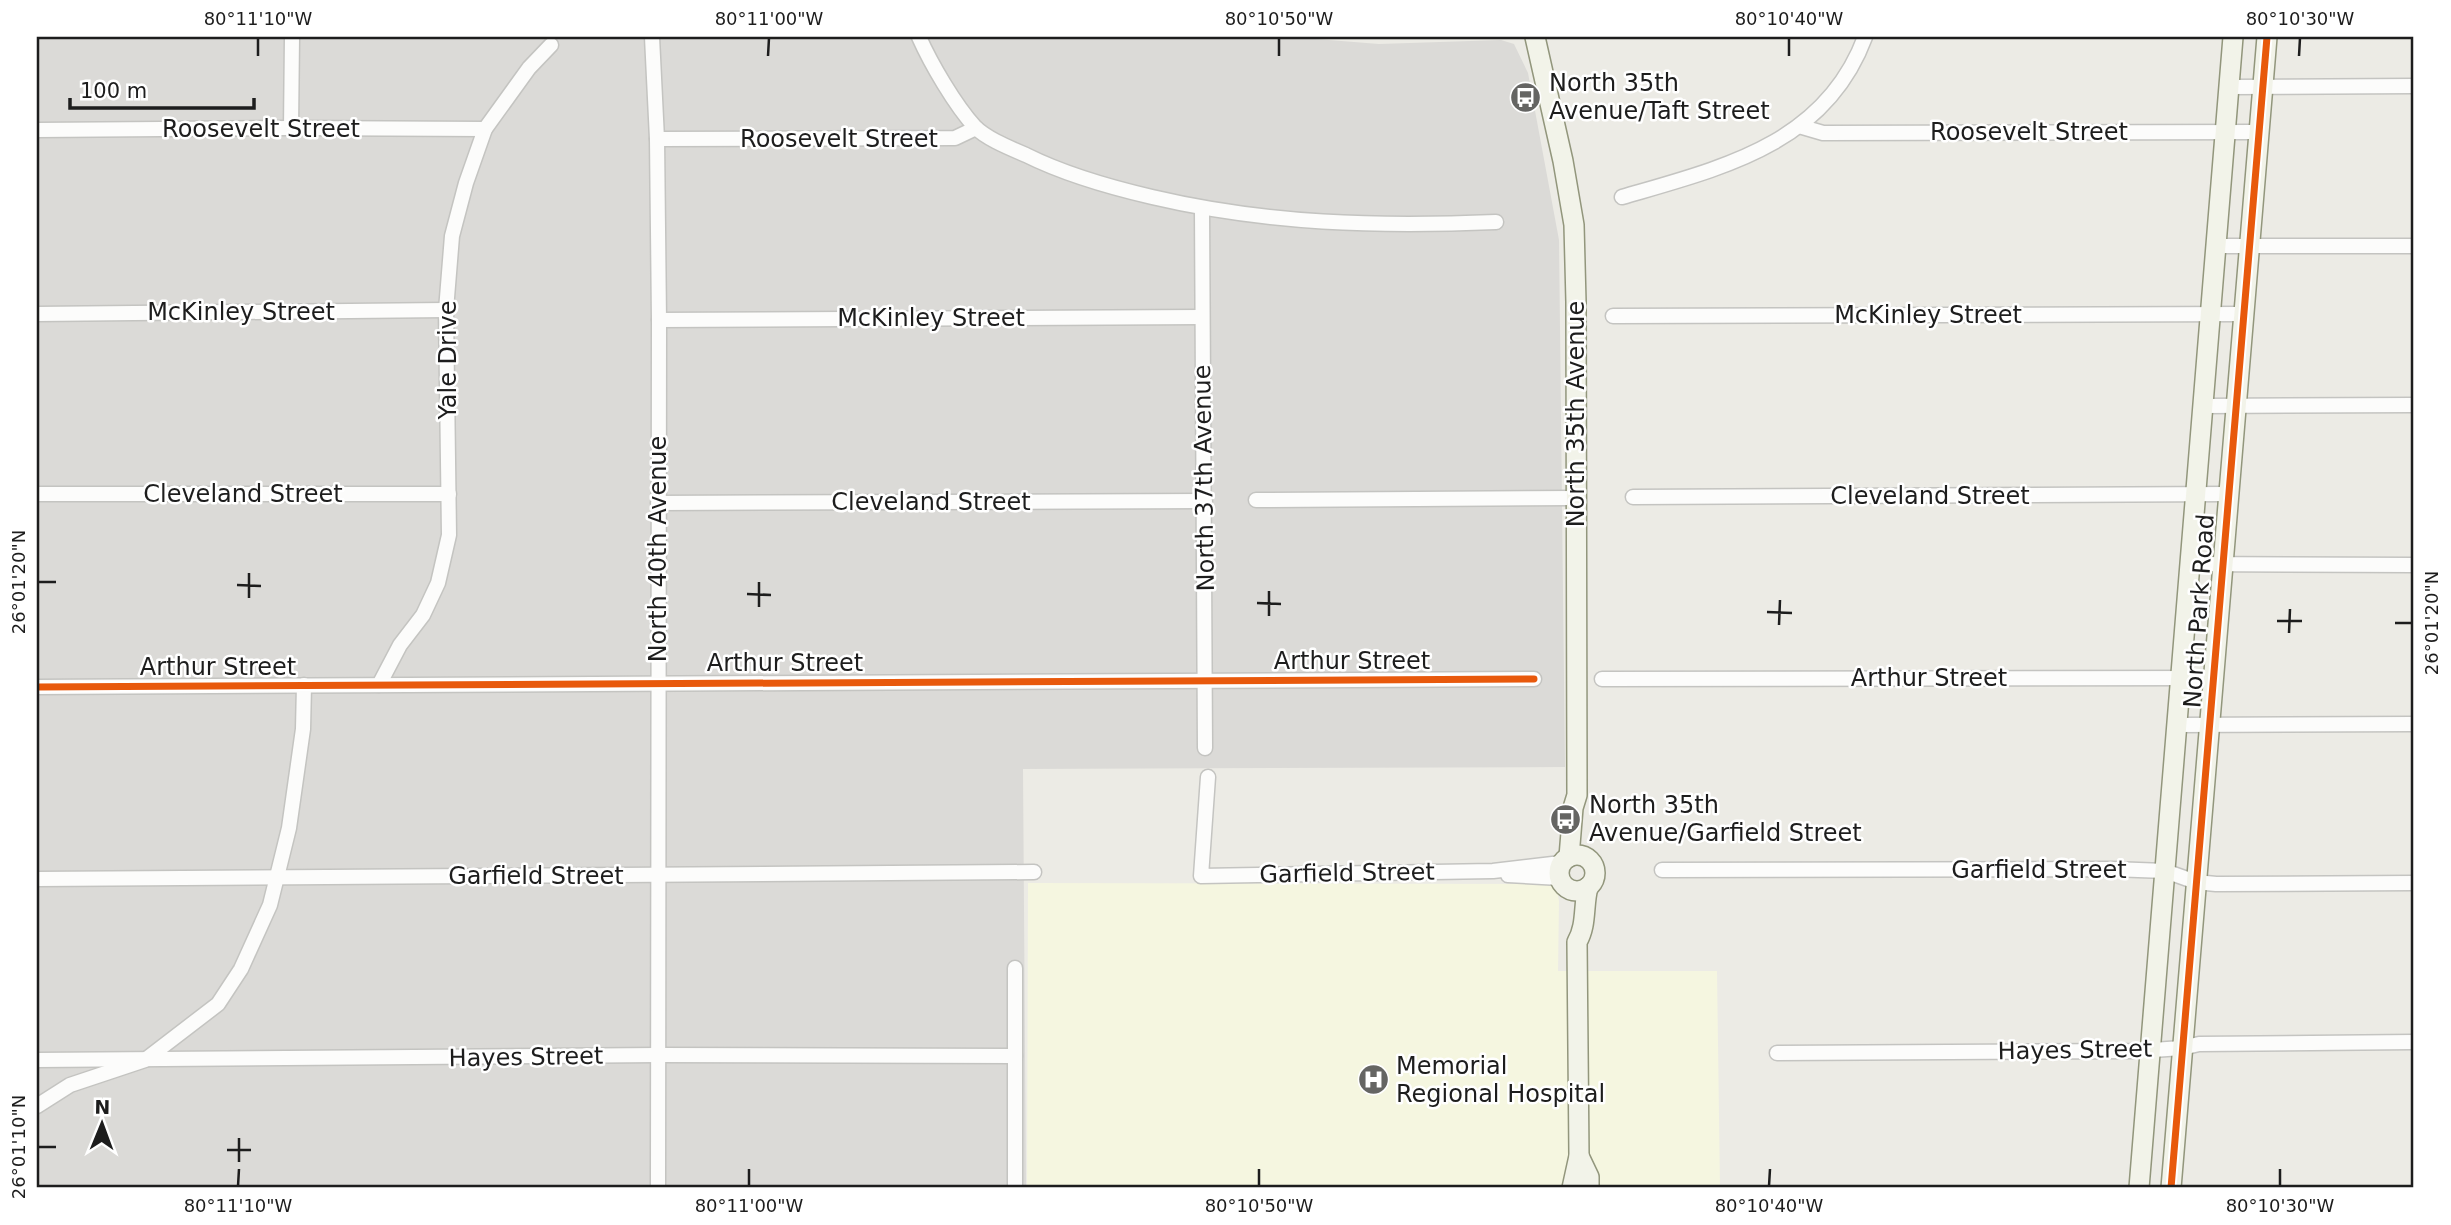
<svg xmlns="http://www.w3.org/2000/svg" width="2451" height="1225" font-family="'DejaVu Sans',sans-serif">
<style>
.residential{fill:#dbdad7}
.education{fill:#f5f6e0}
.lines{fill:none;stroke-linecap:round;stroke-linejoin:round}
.street-casing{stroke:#c4c4c1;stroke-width:17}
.secondary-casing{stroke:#92967c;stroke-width:22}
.street{stroke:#fcfcfb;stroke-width:14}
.secondary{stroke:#f2f3e9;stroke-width:19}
.cycleway-casing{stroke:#fff;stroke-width:11}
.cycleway{stroke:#e8590c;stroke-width:7}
.ticks{fill:none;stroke:#1d1d1d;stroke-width:2.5}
.labels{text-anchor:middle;stroke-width:5;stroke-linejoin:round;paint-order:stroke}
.poi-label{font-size:24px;fill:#1d1d1d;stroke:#fff;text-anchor:start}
.street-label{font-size:24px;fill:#1d1d1d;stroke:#fff}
.neatline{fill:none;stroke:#1d1d1d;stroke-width:2.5}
.ticks-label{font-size:18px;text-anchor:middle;fill:#1d1d1d}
</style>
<rect width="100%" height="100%" fill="#ecebe5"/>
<path class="residential" d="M 37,37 L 1291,37 L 1379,44 L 1501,40 L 1514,44 L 1528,73 L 1559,240 L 1565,767 L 1023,769 L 1026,1188 L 37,1188 Z"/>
<path class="education" d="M 1028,883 L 1552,884 L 1557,890 L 1559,901 L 1558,971 L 1717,971 L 1720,1188 L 1027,1188 Z"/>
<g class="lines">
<defs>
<g id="street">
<path d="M 652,37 L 657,139 L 659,320 L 658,1188"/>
<path d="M 919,37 C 931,64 955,105 975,127 C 987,139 1010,148 1026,155 C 1066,175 1109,187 1152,197 C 1267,224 1378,227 1496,222"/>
<path d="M 2229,87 L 2414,86"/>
<path d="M 1799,126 L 1823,133 L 2260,132"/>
<path d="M 291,128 L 292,37"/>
<path d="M 37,130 L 291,128 L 485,129"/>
<path d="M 657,139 L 955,138 L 976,128"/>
<path d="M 1622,197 C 1721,168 1825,145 1865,37"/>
<path d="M 1202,209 L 1205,748"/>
<path d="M 2216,246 L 2414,246"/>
<path d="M 37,314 L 446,310"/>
<path d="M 1613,316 L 2243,314"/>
<path d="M 659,320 L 1202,317"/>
<path d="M 2204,406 L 2414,405"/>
<path d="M 37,494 L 449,494"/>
<path d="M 1633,497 L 2228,494"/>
<path d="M 1256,500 L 1575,498"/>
<path d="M 658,503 L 1205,501"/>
<path d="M 2191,564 L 2414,565"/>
<path d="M 1602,679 L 2214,678"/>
<path d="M 379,685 L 400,645 L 423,615 L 438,583 L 449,535 L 446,310 L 452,236 L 466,183 L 485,129 L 529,68 L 551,45"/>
<path d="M 37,687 L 1534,679"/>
<path d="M 2177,725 L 2414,724"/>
<path d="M 1208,777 L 1201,876 L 1493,871 L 1561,863"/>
<path d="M 1662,870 L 2112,869 L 2165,871 L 2196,882 L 2216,884 L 2414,883"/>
<path d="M 1508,875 L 1560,878"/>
<path d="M 37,879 L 1034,872"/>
<path d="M 1015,968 L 1015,1188"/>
<path d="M 1777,1053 L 2138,1051 L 2182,1048 L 2199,1044 L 2414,1042"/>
<path d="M 37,1060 L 658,1055 L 1015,1056"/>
<path d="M 37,1106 L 70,1085 L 145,1060 L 218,1004 L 241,969 L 270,905 L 289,828 L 303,729 L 304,685"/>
</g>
<g id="secondary">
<path d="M 1535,37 L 1563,161 L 1574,225 L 1576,302 L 1577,795 L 1573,808 L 1569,857"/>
<circle cx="1577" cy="873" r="18"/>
<path d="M 1579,1156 L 1589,1177 L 1589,1188"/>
<path d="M 1572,1188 L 1579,1156 L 1577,942 C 1587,925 1583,906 1588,887"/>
<path d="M 2139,1188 L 2233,37"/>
<path d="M 2171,1188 L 2267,37"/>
</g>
</defs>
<use href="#street" class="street-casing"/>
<use href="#secondary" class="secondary-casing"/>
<use href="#street" class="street"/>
<use href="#secondary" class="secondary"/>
<defs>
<g id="cycleway">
<path d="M 37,687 L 1534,679"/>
<path d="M 2171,1188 L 2267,37"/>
</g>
</defs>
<use href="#cycleway" class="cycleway-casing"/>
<use href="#cycleway" class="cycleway"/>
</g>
<path class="ticks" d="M 258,56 L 258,38M 768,56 L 769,38M 1279,56 L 1279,38M 1789,56 L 1789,38M 2299,56 L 2300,38M 38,582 L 56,582M 237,585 L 261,586M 747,594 L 771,595M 249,598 L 249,573M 1257,603 L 1281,604M 759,607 L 759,582M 1767,612 L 1792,613M 1269,616 L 1269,591M 2277,621 L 2302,621M 2395,623 L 2412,623M 1779,625 L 1780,600M 2289,633 L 2290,609M 38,1147 L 56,1147M 227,1150 L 251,1150M 239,1162 L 239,1138M 238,1186 L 239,1169M 749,1186 L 749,1169M 1259,1186 L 1259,1169M 1769,1186 L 1770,1169M 2280,1186 L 2280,1169"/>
<defs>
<symbol id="bus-disc" viewBox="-11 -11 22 22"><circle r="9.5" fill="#656563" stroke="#fff"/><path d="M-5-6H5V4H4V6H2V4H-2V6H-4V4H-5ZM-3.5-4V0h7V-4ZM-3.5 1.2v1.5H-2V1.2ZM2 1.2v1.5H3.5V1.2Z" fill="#fff"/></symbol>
<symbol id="hospital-disc" viewBox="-11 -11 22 22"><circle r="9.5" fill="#656563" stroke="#fff"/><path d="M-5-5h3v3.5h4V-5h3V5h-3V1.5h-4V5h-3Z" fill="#fff"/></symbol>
</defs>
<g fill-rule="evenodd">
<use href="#bus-disc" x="1508" y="80" width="35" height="35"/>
<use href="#bus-disc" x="1548" y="802" width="35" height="35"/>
<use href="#hospital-disc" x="1356" y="1062" width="35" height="35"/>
</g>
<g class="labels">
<g class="poi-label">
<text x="1549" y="91">North 35th<tspan x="1549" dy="28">Avenue/Taft Street</tspan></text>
<text x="1589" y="813">North 35th<tspan x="1589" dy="28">Avenue/Garfield Street</tspan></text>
<text x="1396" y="1074">Memorial<tspan x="1396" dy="28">Regional Hospital</tspan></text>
</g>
<g class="street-label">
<text x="261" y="137">Roosevelt Street</text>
<text x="2029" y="140">Roosevelt Street</text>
<text x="839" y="147">Roosevelt Street</text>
<text x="241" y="320">McKinley Street</text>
<text x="1928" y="323">McKinley Street</text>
<text x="931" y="326">McKinley Street</text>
<text transform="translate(448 360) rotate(-90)" y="8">Yale Drive</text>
<text transform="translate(1576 414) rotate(-90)" y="8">North 35th Avenue</text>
<text transform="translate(1204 478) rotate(-91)" y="8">North 37th Avenue</text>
<text x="243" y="502">Cleveland Street</text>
<text x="1930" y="504">Cleveland Street</text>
<text x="931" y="510">Cleveland Street</text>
<text transform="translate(658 549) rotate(-90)" y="8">North 40th Avenue</text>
<text transform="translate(2199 611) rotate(-86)" y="8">North Park Road</text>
<text x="1352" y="669">Arthur Street</text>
<text x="785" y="671">Arthur Street</text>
<text x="218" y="675">Arthur Street</text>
<text x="1929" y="686">Arthur Street</text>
<text x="2039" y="878">Garfield Street</text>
<text transform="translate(1347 873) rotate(-1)" y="8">Garfield Street</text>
<text x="536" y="884">Garfield Street</text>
<text transform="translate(2075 1050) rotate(-1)" y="8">Hayes Street</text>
<text transform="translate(526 1057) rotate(-1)" y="8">Hayes Street</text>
</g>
</g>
<rect width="2451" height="1225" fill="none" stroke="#ffffff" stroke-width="77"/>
<g transform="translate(102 1124) rotate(1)" stroke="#ffffff" stroke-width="5" paint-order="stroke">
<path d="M0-5L12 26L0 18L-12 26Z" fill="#1d1d1d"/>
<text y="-10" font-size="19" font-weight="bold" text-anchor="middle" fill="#1d1d1d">N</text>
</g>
<path d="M70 98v10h184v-10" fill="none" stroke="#1d1d1d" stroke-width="3.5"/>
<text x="80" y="98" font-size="21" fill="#1d1d1d" stroke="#ffffff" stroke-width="5" paint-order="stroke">100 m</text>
<rect x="38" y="38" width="2374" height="1148" class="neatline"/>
<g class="ticks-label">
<text x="258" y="25">80°11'10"W</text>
<text x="769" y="25">80°11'00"W</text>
<text x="1279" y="25">80°10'50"W</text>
<text x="1789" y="25">80°10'40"W</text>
<text x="2300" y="25">80°10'30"W</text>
<text transform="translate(19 582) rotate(-90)" y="6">26°01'20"N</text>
<text transform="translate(2432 623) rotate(-90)" y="6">26°01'20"N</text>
<text transform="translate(19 1147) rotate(-90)" y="6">26°01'10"N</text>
<text x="238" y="1212">80°11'10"W</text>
<text x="749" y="1212">80°11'00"W</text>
<text x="1259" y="1212">80°10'50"W</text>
<text x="1769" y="1212">80°10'40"W</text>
<text x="2280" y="1212">80°10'30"W</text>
</g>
</svg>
